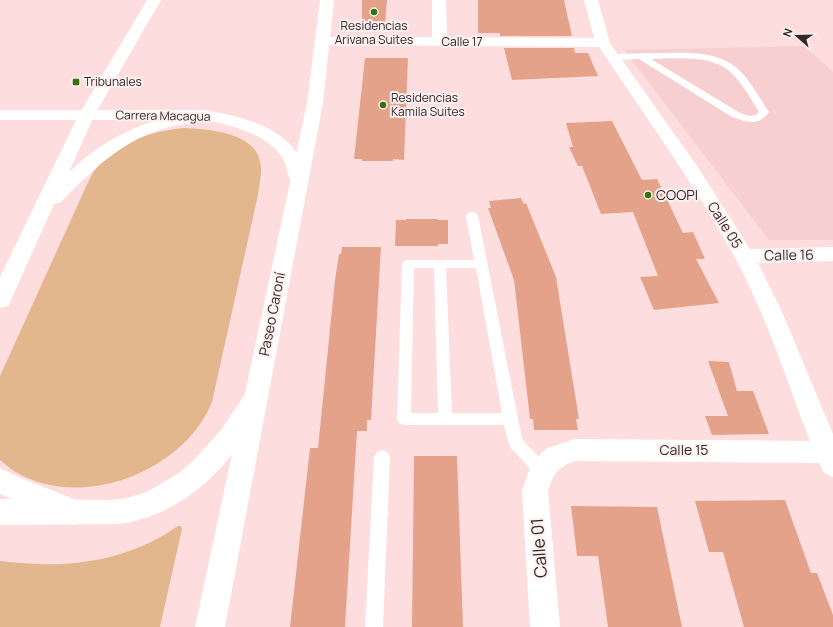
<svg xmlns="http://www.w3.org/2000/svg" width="833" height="627" font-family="Manrope,sans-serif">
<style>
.built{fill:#f7cfd0}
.green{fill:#e3b78d}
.building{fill:#e5a28a}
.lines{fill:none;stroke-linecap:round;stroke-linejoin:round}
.service{fill:#fff;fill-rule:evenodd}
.minor{fill:#fff;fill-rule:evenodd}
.tertiary{fill:#fff;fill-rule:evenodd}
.poi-dot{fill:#33730c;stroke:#fdf0f0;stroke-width:1.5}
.labels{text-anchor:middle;stroke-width:4;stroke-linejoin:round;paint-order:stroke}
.far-poi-label{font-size:12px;fill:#332727;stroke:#fdf0f0;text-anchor:start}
.far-street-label{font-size:12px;fill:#332727;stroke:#fdf0f0}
.poi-label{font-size:14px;fill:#332727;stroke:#fdf0f0;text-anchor:start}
.street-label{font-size:14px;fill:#332727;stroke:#fdf0f0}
.near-street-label{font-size:17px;fill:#332727;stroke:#fdf0f0}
</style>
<rect width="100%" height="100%" fill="#feddde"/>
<path class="built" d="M 805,46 L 833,72 L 833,240 L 769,240 L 624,50 Z"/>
<g class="green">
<path d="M 184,128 C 207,129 255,132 260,162 C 263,172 259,185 258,195 L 212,402 C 184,472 80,512 14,471 C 9,468 4,463 0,460 L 0,376 L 89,180 C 105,146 149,131 184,128 Z"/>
<path d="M 178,526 L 181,526 L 182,529 L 160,627 L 0,627 L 0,561 C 20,563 41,565 62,564 C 103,562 144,550 178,526 Z"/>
</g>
<g class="building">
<path d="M 362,0 L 387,0 L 385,24 L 374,28 L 362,24 Z"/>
<path d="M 478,0 L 564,0 L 572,36 L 500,36 L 500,33 L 478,33 Z"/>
<path d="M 504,48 L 574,48 L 575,53 L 588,53 L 598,76 L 512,80 Z"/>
<path d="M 365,58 L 408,58 L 404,160 L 393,159 L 393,161 L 362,161 L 362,159 L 354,159 Z"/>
<path d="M 612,121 L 642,180 L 657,179 L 683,233 L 693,232 L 705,259 L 696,259 L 719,303 L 654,310 L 640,277 L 658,276 L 633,212 L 601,214 L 582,166 L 578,166 L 569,147 L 573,147 L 566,123 Z"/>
<path d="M 521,198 L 524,204 L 526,203 L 556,277 L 579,419 L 576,419 L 578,430 L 534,430 L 533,419 L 530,419 L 514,280 L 488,208 L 491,208 L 489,201 Z"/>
<path d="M 406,219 L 438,219 L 438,220 L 448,220 L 448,244 L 438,244 L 438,246 L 395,246 L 396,220 L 406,220 Z"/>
<path d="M 342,247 L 381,247 L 371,420 L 367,420 L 367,431 L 357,431 L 345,627 L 290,627 L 310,448 L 318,448 L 335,280 L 339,254 L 341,254 Z"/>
<path d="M 708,361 L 729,362 L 737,391 L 753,391 L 769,434 L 712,435 L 705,416 L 728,416 Z"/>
<path d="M 414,456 L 457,456 L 463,627 L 412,627 Z"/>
<path d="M 785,500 L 811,573 L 817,573 L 833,615 L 833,627 L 744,627 L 723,552 L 709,552 L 695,501 Z"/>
<path d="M 571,506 L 657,507 L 682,627 L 608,627 L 598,556 L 577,556 Z"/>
</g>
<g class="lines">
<g class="service">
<path d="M 654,53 C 677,53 707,50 728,62 C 746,71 758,96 769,112 C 758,127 748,122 732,117 L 639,59 L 613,60 L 608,57 L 613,54 ZM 651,59 C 671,58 705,56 722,66 C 738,75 749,96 759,112 L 756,115 L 749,116 L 740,113 Z"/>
<path d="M 472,212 L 476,213 L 478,216 L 522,439 L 546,465 L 549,470 L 546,475 L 541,477 L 536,475 L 510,447 L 504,425 L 404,425 L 399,423 L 397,419 L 402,264 L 404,261 L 408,260 L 474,260 L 466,216 L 468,213 ZM 414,268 L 434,268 L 438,413 L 411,413 ZM 446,268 L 476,268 L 502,413 L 452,413 Z"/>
<path d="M 382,450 L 387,452 L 390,457 L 383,627 L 365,627 L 374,457 L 377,452 Z"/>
</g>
<g class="minor">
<path d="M 432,0 L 446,0 L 447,37 L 594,38 L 584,0 L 598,0 L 610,43 L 697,166 L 750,249 L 833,247 L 833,261 L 758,263 L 782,312 L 833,434 L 833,477 L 824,473 L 819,463 L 575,461 C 558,467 553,474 548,491 L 560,627 L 530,627 L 522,491 L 532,462 L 547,448 L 575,439 L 810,441 C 786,379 766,314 734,256 C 694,183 645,116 599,47 L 322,45 L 317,44 L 315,41 L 317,38 L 322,37 L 432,37 Z"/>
<path d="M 0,110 L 204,110 C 238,116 279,124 299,156 C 303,163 305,171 308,179 L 306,183 L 299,185 L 292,183 C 287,175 287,165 282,157 C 265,133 231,125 204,120 L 0,120 Z"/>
<path d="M 252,394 L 261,397 L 264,404 C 235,462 186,515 119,524 L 0,525 L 0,499 L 112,500 L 127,498 L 147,492 L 179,473 L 194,460 L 221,430 L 243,397 Z"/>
</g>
<g class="tertiary">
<path d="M 147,0 L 161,0 L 94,116 L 69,172 C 101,142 136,123 180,114 C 189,112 200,109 210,111 L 212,115 L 210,119 C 194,123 177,124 162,129 C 120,142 90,172 61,202 L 54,204 L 11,300 L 8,306 L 0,308 L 0,277 L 78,116 Z"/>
<path d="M 320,0 L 334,0 L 323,103 L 225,627 L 195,627 L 307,103 Z"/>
<path d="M 0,468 L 21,478 L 84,503 L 88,512 L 84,521 L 74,525 L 0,494 Z"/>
</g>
</g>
<g class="poi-dot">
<circle cx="374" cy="12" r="4"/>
<rect x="72" y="78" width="8" height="8" rx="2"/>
<circle cx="383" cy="105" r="4"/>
<circle cx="648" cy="195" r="4"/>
</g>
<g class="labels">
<g class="far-poi-label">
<text x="374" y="30" text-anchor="middle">Residencias<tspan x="374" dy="14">Arivana Suites</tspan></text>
<text x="84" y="86">Tribunales</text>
<text x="391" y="102">Residencias<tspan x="391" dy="14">Kamila Suites</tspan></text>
</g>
<g class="far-street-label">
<text x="462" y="46">Calle 17</text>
<text transform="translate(163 116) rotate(1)" y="4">Carrera Macagua</text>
</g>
<g class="poi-label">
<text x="656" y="200">COOPI</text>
</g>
<g class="street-label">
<text transform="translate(725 225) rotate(58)" y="5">Calle 05</text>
<text transform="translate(789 255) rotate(-1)" y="5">Calle 16</text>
<text transform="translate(272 314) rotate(-79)" y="5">Paseo Caroní</text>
<text x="684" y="455">Calle 15</text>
</g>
<g class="near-street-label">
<text transform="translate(539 548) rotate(-94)" y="6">Calle 01</text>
</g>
</g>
<g transform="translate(797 36) rotate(290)" stroke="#fdf0f0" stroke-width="3" paint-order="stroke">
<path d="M0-3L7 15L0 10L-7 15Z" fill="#332727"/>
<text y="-6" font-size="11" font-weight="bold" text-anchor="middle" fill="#332727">N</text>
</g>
</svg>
